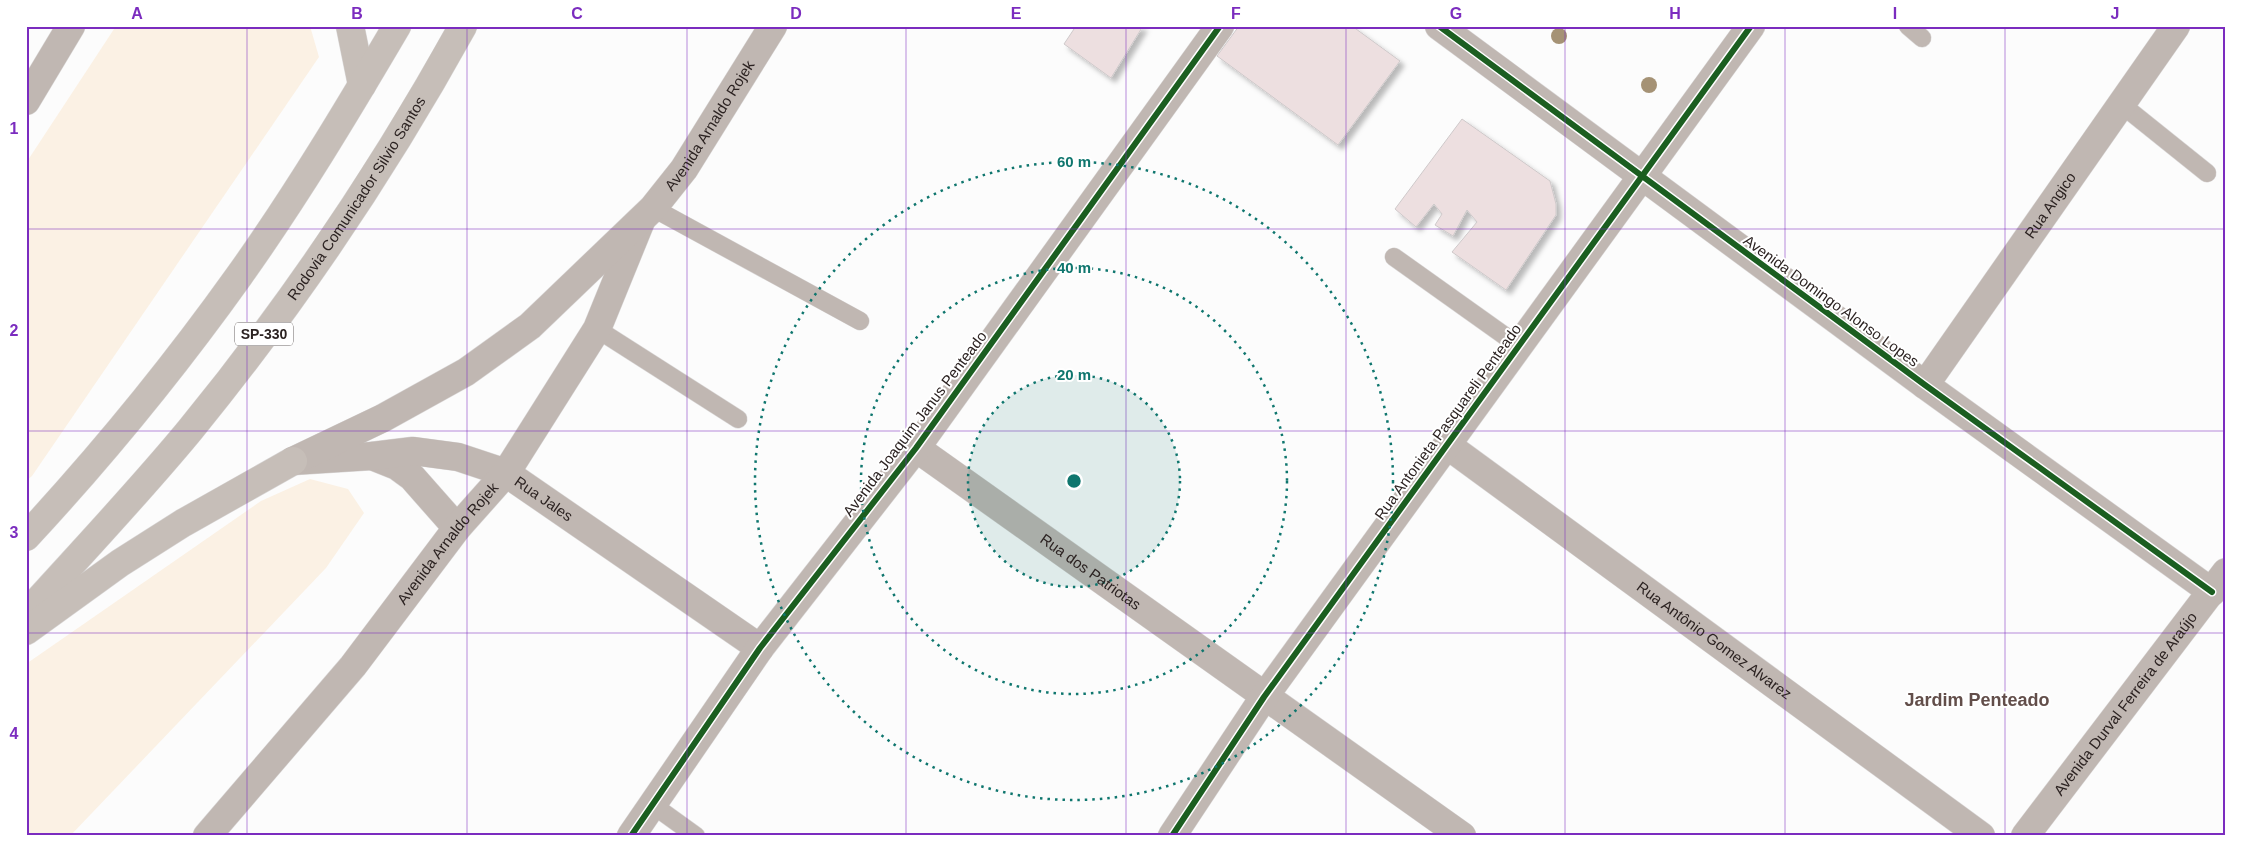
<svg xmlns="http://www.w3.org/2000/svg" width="2252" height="862" font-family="Arial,sans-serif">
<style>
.green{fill:#fbf1e4}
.building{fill:#eddfe0;stroke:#cec9ca;filter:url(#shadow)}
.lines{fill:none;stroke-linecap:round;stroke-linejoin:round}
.service-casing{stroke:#dbd9d9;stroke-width:19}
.minor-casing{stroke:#dbd9d9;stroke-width:29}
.tertiary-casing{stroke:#dbd9d9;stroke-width:29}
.motorway-casing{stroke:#dbd9d9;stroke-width:29}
.service{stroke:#c0b7b2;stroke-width:18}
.minor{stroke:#c0b7b2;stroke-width:28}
.tertiary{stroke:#c0b7b2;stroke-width:28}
.motorway{stroke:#c6beb8;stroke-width:28}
.cycleway-casing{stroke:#fff;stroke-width:9}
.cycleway{stroke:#1b5e20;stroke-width:6}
.tree{fill:#a59275}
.grid{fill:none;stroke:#7b2cbf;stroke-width:1;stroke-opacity:0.55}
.ring{fill:none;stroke:#0f766e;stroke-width:2.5;stroke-dasharray:2.5 5}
.labels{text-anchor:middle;stroke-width:4;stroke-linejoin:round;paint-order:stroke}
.shield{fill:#fff;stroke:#6b6564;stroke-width:1}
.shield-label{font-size:14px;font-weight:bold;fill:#2c2322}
.street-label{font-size:15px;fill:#2c2322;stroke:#fff}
.quarter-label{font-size:18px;font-weight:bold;fill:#624e4a;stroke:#fff}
.centre{fill:#0f766e;stroke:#fff;stroke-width:2.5}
.ring-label{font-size:15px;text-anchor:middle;font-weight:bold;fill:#0f766e;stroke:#fff;stroke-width:4;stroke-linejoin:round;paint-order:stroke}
.neatline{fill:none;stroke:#7b2cbf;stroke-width:2}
.grid-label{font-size:16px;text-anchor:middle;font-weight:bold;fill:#7b2cbf}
</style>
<defs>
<filter id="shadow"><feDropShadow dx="4.5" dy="4.5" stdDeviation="2.5" flood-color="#0004"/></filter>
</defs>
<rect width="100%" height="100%" fill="#fcfcfc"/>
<g class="green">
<path d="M 116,26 L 310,26 L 319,57 L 32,476 L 26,481 L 26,163 Z"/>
<path d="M 310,479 L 348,489 L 364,513 L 326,568 L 70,836 L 26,836 L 26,664 L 261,501 Z"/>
</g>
<g class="building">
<path d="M 1076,26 L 1143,26 L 1111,78 L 1064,44 Z"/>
<path d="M 1239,26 L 1352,26 L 1400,61 L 1338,145 L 1217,56 Z"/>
<path d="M 1462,119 L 1550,181 L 1556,204 L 1556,215 L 1506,290 L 1452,252 L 1477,222 L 1467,210 L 1453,236 L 1435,225 L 1442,214 L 1434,204 L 1416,227 L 1395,209 Z"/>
</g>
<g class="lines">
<defs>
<g id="service">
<path d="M 1908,26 L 1922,38"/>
<path d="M 2121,104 L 2207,173"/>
<path d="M 653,208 L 860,321"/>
<path d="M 1394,257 L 1519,346"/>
<path d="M 597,329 L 738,419"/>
<path d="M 653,805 L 696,836"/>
</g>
<g id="minor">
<path d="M 1439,26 L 1925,385 L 2212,592"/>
<path id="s1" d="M 1925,385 L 2176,26"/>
<path id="s2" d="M 1447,445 L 1981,836"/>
<path id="s3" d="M 916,448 L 1462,836"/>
<path d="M 372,456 L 397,466 L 412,477 L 457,528"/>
<path id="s4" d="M 293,461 L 372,456 L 413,451 L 458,457 L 506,473 L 760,648"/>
<path id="s5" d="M 207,836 L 353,666 L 457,528 L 506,473 L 597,329 L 641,221"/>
<path d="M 631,836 L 760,648 L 916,448 L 1220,26"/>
<path d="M 1172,836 L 1264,697 L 1751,26"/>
<path id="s6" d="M 2025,836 L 2226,572"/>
</g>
<g id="tertiary">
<path d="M 26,101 L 71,26"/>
<path id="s7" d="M 293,461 L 383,418 L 466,372 L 530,326 L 653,208 L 684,169 L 773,26"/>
</g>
<g id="motorway">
<path d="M 350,26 L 362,85"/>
<path d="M 26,537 C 102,455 174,367 239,276 C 296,196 347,111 397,26"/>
<path id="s8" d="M 26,614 C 81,553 138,493 190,430 C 293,304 384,169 463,26"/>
<path d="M 26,631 L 120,563 L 183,523 L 293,461"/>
</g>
</defs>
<use href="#service" class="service-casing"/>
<use href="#minor" class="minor-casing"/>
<use href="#tertiary" class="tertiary-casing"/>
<use href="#motorway" class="motorway-casing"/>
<use href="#service" class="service"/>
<use href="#minor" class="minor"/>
<use href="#tertiary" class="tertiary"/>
<use href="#motorway" class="motorway"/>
<defs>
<g id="cycleway">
<path d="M 1439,26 L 1925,385 L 2212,592"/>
<path d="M 631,836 L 760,648 L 916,448 L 1220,26"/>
<path d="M 1172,836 L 1264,697 L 1751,26"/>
</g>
</defs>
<use href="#cycleway" class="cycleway-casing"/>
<use href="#cycleway" class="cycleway"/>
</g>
<g class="tree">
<circle cx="1559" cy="36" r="8"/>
<circle cx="1649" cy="85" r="8"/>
</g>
<path class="grid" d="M 247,26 L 247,836M 467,26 L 467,836M 687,26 L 687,836M 906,26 L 906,836M 1126,26 L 1126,836M 1346,26 L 1346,836M 1565,26 L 1565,836M 1785,26 L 1785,836M 2005,26 L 2005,836M 26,229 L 2226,229M 26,431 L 2226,431M 26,633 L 2226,633"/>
<circle cx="1074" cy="481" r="106" fill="#0f766e" fill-opacity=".12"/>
<g class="ring">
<circle cx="1074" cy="481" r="106"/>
<circle cx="1074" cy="481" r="213"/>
<circle cx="1074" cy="481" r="319"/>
</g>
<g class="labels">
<rect class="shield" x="235" y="322.5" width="58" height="23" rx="4"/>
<g class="shield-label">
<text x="264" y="339">SP-330</text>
</g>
<g class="street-label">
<text dy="5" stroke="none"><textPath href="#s7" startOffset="544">Avenida Arnaldo Rojek</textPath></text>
<text dy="5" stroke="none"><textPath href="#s8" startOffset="532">Rodovia Comunicador Silvio Santos</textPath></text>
<text dy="5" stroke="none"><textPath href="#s1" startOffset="219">Rua Angico</textPath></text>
<text transform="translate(1831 301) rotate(36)" y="5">Avenida Domingo Alonso Lopes</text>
<text transform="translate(1448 422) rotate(-54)" y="5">Rua Antonieta Pasquareli Penteado</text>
<text transform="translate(915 424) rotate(-53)" y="5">Avenida Joaquim Janus Penteado</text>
<text dy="5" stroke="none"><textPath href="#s4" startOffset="262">Rua Jales</textPath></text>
<text dy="5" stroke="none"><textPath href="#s5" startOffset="379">Avenida Arnaldo Rojek</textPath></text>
<text dy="5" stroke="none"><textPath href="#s3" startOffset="214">Rua dos Patriotas</textPath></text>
<text dy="5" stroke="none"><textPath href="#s2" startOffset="331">Rua Antônio Gomez Alvarez</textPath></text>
<text dy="5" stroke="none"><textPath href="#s6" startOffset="166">Avenida Durval Ferreira de Araújo</textPath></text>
</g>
<g class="quarter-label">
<text x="1977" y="706">Jardim Penteado</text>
</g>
</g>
<circle cx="1074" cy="481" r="8" class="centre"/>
<g class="ring-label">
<text x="1074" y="167">60 m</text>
<text x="1074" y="273">40 m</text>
<text x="1074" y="380">20 m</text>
</g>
<rect width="2252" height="862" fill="none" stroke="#ffffff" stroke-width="55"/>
<rect x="28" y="28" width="2196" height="806" class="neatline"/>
<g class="grid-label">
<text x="137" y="19">A</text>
<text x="357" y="19">B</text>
<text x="577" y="19">C</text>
<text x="796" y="19">D</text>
<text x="1016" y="19">E</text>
<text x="1236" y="19">F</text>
<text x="1456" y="19">G</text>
<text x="1675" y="19">H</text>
<text x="1895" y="19">I</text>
<text x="2115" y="19">J</text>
<text x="14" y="134">1</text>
<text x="14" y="336">2</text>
<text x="14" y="538">3</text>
<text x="14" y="739">4</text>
</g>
</svg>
